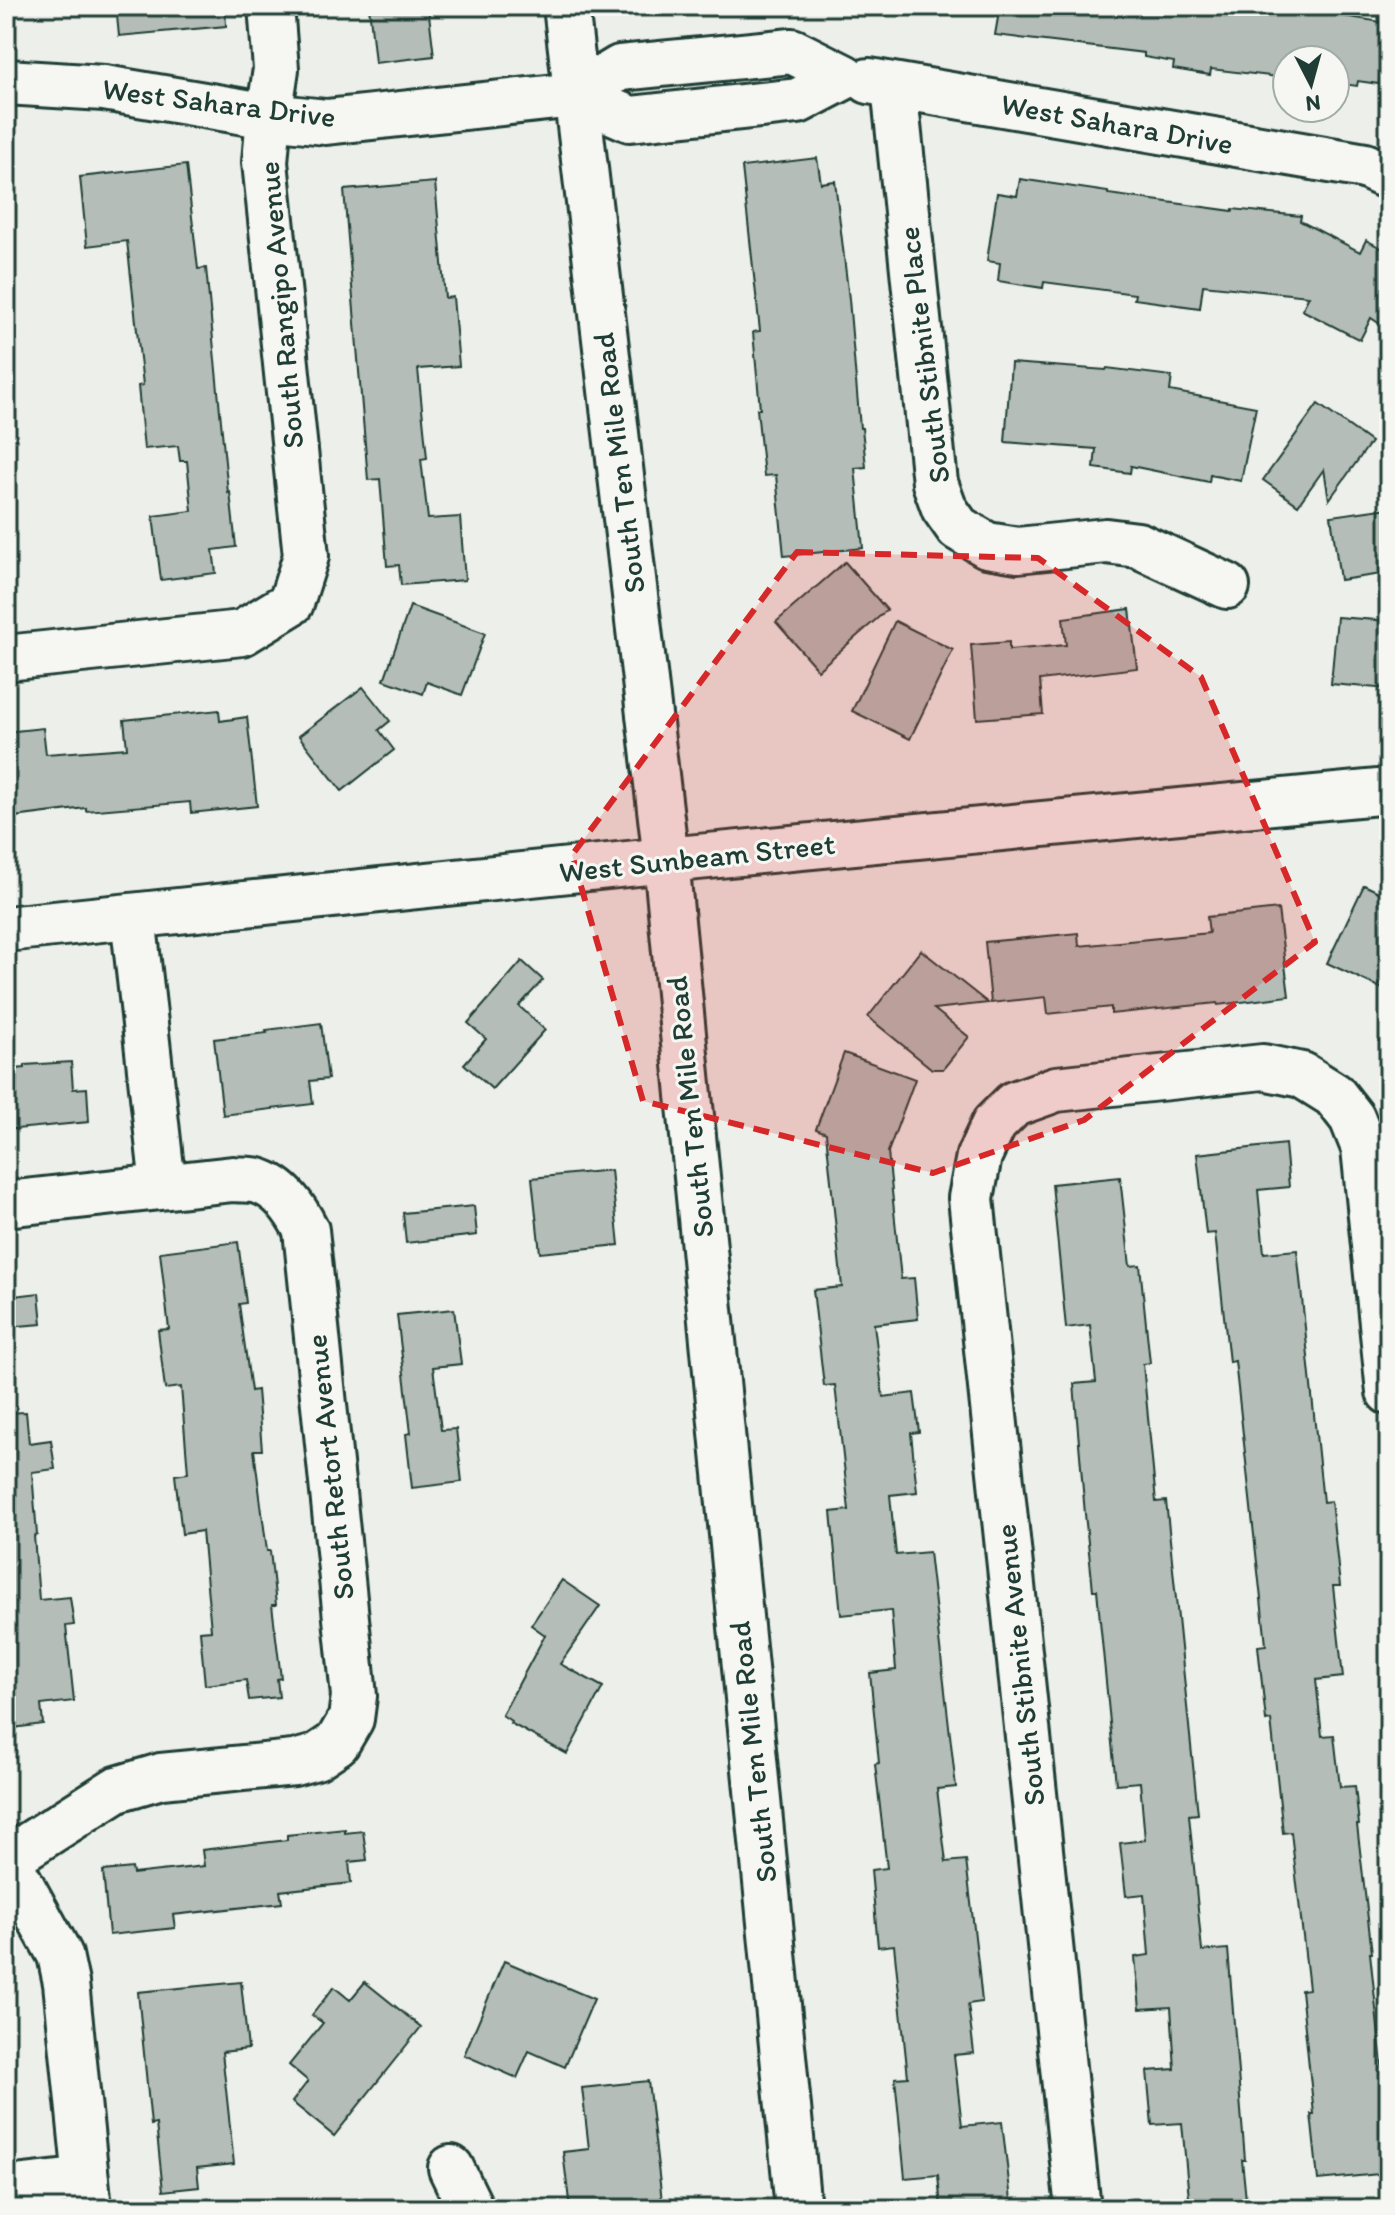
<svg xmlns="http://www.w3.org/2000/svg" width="1395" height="2215" font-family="Itim,sans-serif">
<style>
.building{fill:#b4bdb8;stroke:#1f3d34;stroke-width:2}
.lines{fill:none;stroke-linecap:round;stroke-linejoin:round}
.minor-casing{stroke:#1f3d34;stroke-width:50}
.minor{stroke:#f6f6f2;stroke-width:44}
.marked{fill:#d62828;fill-opacity:0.2;stroke:#d62828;stroke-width:6;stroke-dasharray:16 10;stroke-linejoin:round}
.labels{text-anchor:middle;stroke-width:6;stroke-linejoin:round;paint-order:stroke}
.street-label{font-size:30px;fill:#1f3d34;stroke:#f6f6f2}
</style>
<rect width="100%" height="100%" fill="#edefea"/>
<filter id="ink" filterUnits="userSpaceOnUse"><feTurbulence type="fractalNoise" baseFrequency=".0125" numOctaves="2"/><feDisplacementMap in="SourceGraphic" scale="16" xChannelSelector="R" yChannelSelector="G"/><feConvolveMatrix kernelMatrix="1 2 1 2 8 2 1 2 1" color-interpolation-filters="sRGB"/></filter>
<g filter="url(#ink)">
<g class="building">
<path d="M 116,6 L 225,6 L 226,26 L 119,36 Z"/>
<path d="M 369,6 L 428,6 L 434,56 L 375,63 Z"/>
<path d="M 1000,6 L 1298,6 L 1298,9 L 1388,23 L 1379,84 L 1358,81 L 1357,86 L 1335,83 L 1335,60 L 1287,60 L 1287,78 L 1211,69 L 1210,75 L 1173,69 L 1174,62 L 1144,57 L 1144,53 L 995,35 Z"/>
<path d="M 817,158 L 821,183 L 835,181 L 849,299 L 860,428 L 862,428 L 866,467 L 855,468 L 863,548 L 784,556 L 776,475 L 764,476 L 757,409 L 760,409 L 753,332 L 760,331 L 742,167 Z"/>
<path d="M 186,165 L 198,269 L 206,268 L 228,493 L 230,492 L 236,547 L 213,550 L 216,573 L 161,580 L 153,516 L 192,511 L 187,461 L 180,461 L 178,446 L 144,449 L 138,386 L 143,385 L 127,241 L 87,246 L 80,177 Z"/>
<path d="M 1020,179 L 1108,192 L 1108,194 L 1233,211 L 1233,209 L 1301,216 L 1300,221 L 1360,252 L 1366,240 L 1389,252 L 1389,330 L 1371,318 L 1360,340 L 1302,310 L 1309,296 L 1203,285 L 1200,308 L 1134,299 L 1135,294 L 1044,282 L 1043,288 L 998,281 L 1000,263 L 987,261 L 997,193 L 1017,196 Z"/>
<path d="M 435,182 L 445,298 L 453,297 L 459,366 L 418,369 L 427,458 L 421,459 L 428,519 L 460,517 L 465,580 L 401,585 L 399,565 L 387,566 L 380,479 L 368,480 L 344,190 Z"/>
<path d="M 1011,363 L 1106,370 L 1107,368 L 1172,376 L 1170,391 L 1256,407 L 1241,481 L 1210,475 L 1209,482 L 1131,466 L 1130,473 L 1094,468 L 1096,449 L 1005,442 Z"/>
<path d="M 1318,404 L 1371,442 L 1329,500 L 1324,469 L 1298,505 L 1263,480 Z"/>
<path d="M 1389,508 L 1389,573 L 1340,580 L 1331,516 Z"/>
<path d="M 845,562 L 887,610 L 818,670 L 776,622 Z"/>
<path d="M 410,606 L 485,633 L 462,695 L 427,682 L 423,694 L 384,680 Z"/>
<path d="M 1130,609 L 1137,668 L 1040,680 L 1043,714 L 977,719 L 971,645 L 1009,642 L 1009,650 L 1066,645 L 1063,618 Z"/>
<path d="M 1337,617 L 1389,621 L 1389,689 L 1331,684 Z"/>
<path d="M 895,621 L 953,650 L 910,739 L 852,711 Z"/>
<path d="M 363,687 L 390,721 L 379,730 L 394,750 L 342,791 L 299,736 Z"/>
<path d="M 219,710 L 220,721 L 247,717 L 257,806 L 191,813 L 190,802 L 86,811 L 86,808 L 6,818 L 6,732 L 43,728 L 46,754 L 127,748 L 124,720 Z"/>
<path d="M 1364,885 L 1389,897 L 1389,992 L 1327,963 Z"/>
<path d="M 1278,909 L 1289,996 L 1218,1005 L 1217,1003 L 1111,1014 L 1111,1007 L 1048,1014 L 1046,997 L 991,1003 L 985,942 L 1078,933 L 1079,946 L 1209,933 L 1207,917 Z"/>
<path d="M 921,950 L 988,1003 L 934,1009 L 969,1037 L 943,1069 L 932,1069 L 868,1017 Z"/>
<path d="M 522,961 L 543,980 L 519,1006 L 545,1030 L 492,1089 L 464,1064 L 486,1039 L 468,1023 Z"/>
<path d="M 321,1023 L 328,1079 L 310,1081 L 313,1104 L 223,1115 L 214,1039 L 267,1033 L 266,1030 Z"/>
<path d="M 844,1053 L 915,1079 L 888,1152 L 901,1279 L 914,1278 L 918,1319 L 874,1324 L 883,1397 L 914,1393 L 919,1432 L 911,1433 L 917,1492 L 890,1495 L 896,1555 L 929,1552 L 956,1787 L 937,1789 L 946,1862 L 966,1860 L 978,1963 L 982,2002 L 968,2004 L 974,2053 L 954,2055 L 962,2126 L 1002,2122 L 1012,2209 L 941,2209 L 938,2175 L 905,2178 L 895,2078 L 908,2077 L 894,1945 L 878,1947 L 871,1870 L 887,1868 L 875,1764 L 879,1763 L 870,1673 L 896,1670 L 891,1610 L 841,1615 L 831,1512 L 849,1510 L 835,1385 L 824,1386 L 813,1290 L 842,1287 L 826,1133 L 816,1129 Z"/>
<path d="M 71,1062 L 73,1089 L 87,1088 L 89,1122 L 6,1130 L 6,1070 L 25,1068 L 25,1065 Z"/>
<path d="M 1285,1144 L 1289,1187 L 1258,1190 L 1264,1253 L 1297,1250 L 1323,1502 L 1331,1501 L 1340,1586 L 1333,1586 L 1343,1677 L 1316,1680 L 1322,1736 L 1334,1735 L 1340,1787 L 1355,1786 L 1359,1825 L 1357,1825 L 1372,1953 L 1370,1953 L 1389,2130 L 1389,2173 L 1318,2180 L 1311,2114 L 1314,2114 L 1301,1990 L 1309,1989 L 1291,1832 L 1283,1833 L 1271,1720 L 1266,1721 L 1258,1646 L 1266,1645 L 1235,1361 L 1229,1362 L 1215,1233 L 1206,1234 L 1197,1154 Z"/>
<path d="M 611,1170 L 619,1245 L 540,1253 L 532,1178 Z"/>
<path d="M 1120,1177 L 1130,1266 L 1140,1265 L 1150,1363 L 1143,1364 L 1156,1502 L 1166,1501 L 1198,1814 L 1189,1815 L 1202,1951 L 1228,1949 L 1245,2160 L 1242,2160 L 1247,2209 L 1190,2209 L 1182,2123 L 1152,2125 L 1147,2071 L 1175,2069 L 1171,2007 L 1140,2009 L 1135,1957 L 1149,1955 L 1144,1894 L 1126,1896 L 1120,1843 L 1145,1840 L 1140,1782 L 1116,1784 L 1097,1590 L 1093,1590 L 1085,1514 L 1074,1384 L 1096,1382 L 1090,1325 L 1066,1328 L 1052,1184 Z"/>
<path d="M 474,1206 L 477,1235 L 406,1243 L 403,1213 Z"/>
<path d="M 238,1242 L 246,1303 L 239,1304 L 251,1391 L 257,1390 L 262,1450 L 254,1450 L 267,1551 L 270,1551 L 276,1605 L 272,1605 L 281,1678 L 277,1679 L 279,1697 L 249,1700 L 246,1680 L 205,1685 L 200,1631 L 211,1630 L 202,1531 L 182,1534 L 175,1475 L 188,1473 L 181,1387 L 165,1389 L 158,1330 L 169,1329 L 160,1252 Z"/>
<path d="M 39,1293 L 42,1324 L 6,1327 L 6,1297 Z"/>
<path d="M 454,1309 L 461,1364 L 433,1367 L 441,1430 L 456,1429 L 462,1482 L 412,1488 L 406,1434 L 411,1433 L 397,1315 Z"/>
<path d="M 26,1412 L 29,1443 L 51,1440 L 55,1469 L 32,1472 L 37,1535 L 34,1536 L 39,1600 L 70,1597 L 74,1625 L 66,1626 L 74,1701 L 41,1705 L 43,1724 L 6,1729 L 6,1413 Z"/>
<path d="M 562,1580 L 600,1606 L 560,1664 L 603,1687 L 567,1754 L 510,1723 L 511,1721 L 502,1715 L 545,1635 L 531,1625 Z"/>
<path d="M 345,1829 L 345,1833 L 363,1831 L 367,1860 L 349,1862 L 351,1883 L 280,1891 L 282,1903 L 173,1915 L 175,1928 L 109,1935 L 103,1871 L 132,1868 L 133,1874 L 204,1866 L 202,1850 L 287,1840 L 287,1835 Z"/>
<path d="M 504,1961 L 594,1999 L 565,2067 L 529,2051 L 517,2078 L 464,2055 Z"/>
<path d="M 241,1982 L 248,2049 L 222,2052 L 234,2164 L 197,2168 L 199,2187 L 163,2191 L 156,2124 L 151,2125 L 138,1992 Z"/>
<path d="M 365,1982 L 421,2027 L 334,2136 L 292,2102 L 308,2081 L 289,2065 L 323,2023 L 312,2015 L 334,1987 L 350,2000 Z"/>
<path d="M 648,2081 L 662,2201 L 570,2209 L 563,2152 L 589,2149 L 582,2088 Z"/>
</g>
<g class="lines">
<defs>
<g id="minor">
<path d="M 566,6 L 666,860 L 798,2209"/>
<path d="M 869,81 L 1365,166 L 1389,177"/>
<path d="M 6,82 L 104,88 L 269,116 L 326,122 L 575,95 L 620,68 L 792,51 L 844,77 L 798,101 L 630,119 L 575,95"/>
<path d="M 894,86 L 935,483 L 944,508 L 958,528 L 987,545 L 1018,550 L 1106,541 L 1138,545 L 1227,586"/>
<path d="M 6,658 L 242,633 L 291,603 L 306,556 L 265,162 L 269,116 L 276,69 L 271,6"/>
<path d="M 133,916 L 163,1186"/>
<path d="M 6,929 L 666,860 L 1389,791"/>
<path d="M 6,1204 L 233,1179 C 241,1180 250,1179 258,1181 C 282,1188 296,1210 306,1230 L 354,1696 L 351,1719 L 337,1743 L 316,1757 L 294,1763 L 161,1776 L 117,1789 L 7,1859"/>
<path d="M 6,1857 L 60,1955 L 66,1983 L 89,2209"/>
<path d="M 451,2168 L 471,2209"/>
<path d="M 6,2189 L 86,2180"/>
<path d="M 1078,2209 L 971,1198 L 979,1156 L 994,1124 L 1014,1104 L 1056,1089 L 1263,1067 L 1302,1075 L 1334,1095 L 1352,1118 L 1364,1148 L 1389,1392"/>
</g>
</defs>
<use href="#minor" class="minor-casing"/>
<use href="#minor" class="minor"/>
</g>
</g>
<path class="marked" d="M 797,552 L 1038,558 L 1201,677 L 1315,942 L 1084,1120 L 933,1173 L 643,1101 L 572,855 Z"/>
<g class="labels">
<g class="street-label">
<text transform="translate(219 103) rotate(7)" y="10">West Sahara Drive</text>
<text transform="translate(1117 124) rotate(10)" y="10">West Sahara Drive</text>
<text transform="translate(281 305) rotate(-95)" y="10">South Rangipo Avenue</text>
<text transform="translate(924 355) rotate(-97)" y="10">South Stibnite Place</text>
<text transform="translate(619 463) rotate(-97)" y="10">South Ten Mile Road</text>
<text transform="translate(697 858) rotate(-6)" y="10">West Sunbeam Street</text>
<text transform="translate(690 1107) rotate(-96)" y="10">South Ten Mile Road</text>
<text transform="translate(330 1467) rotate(-96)" y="10">South Retort Avenue</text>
<text transform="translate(1020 1665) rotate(-96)" y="10">South Stibnite Avenue</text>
<text transform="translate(753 1752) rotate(-96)" y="10">South Ten Mile Road</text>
</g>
</g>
<rect width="1395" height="2215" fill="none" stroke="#f6f6f2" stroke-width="32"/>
<rect x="16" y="16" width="1363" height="2183" fill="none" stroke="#1f3d34" stroke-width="3" filter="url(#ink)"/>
<g transform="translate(1311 84) rotate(174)"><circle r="38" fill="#f6f6f2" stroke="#a0aca6" stroke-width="2"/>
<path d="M0-6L14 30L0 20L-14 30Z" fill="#1f3d34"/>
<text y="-12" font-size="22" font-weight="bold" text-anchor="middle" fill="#1f3d34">N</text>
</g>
</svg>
